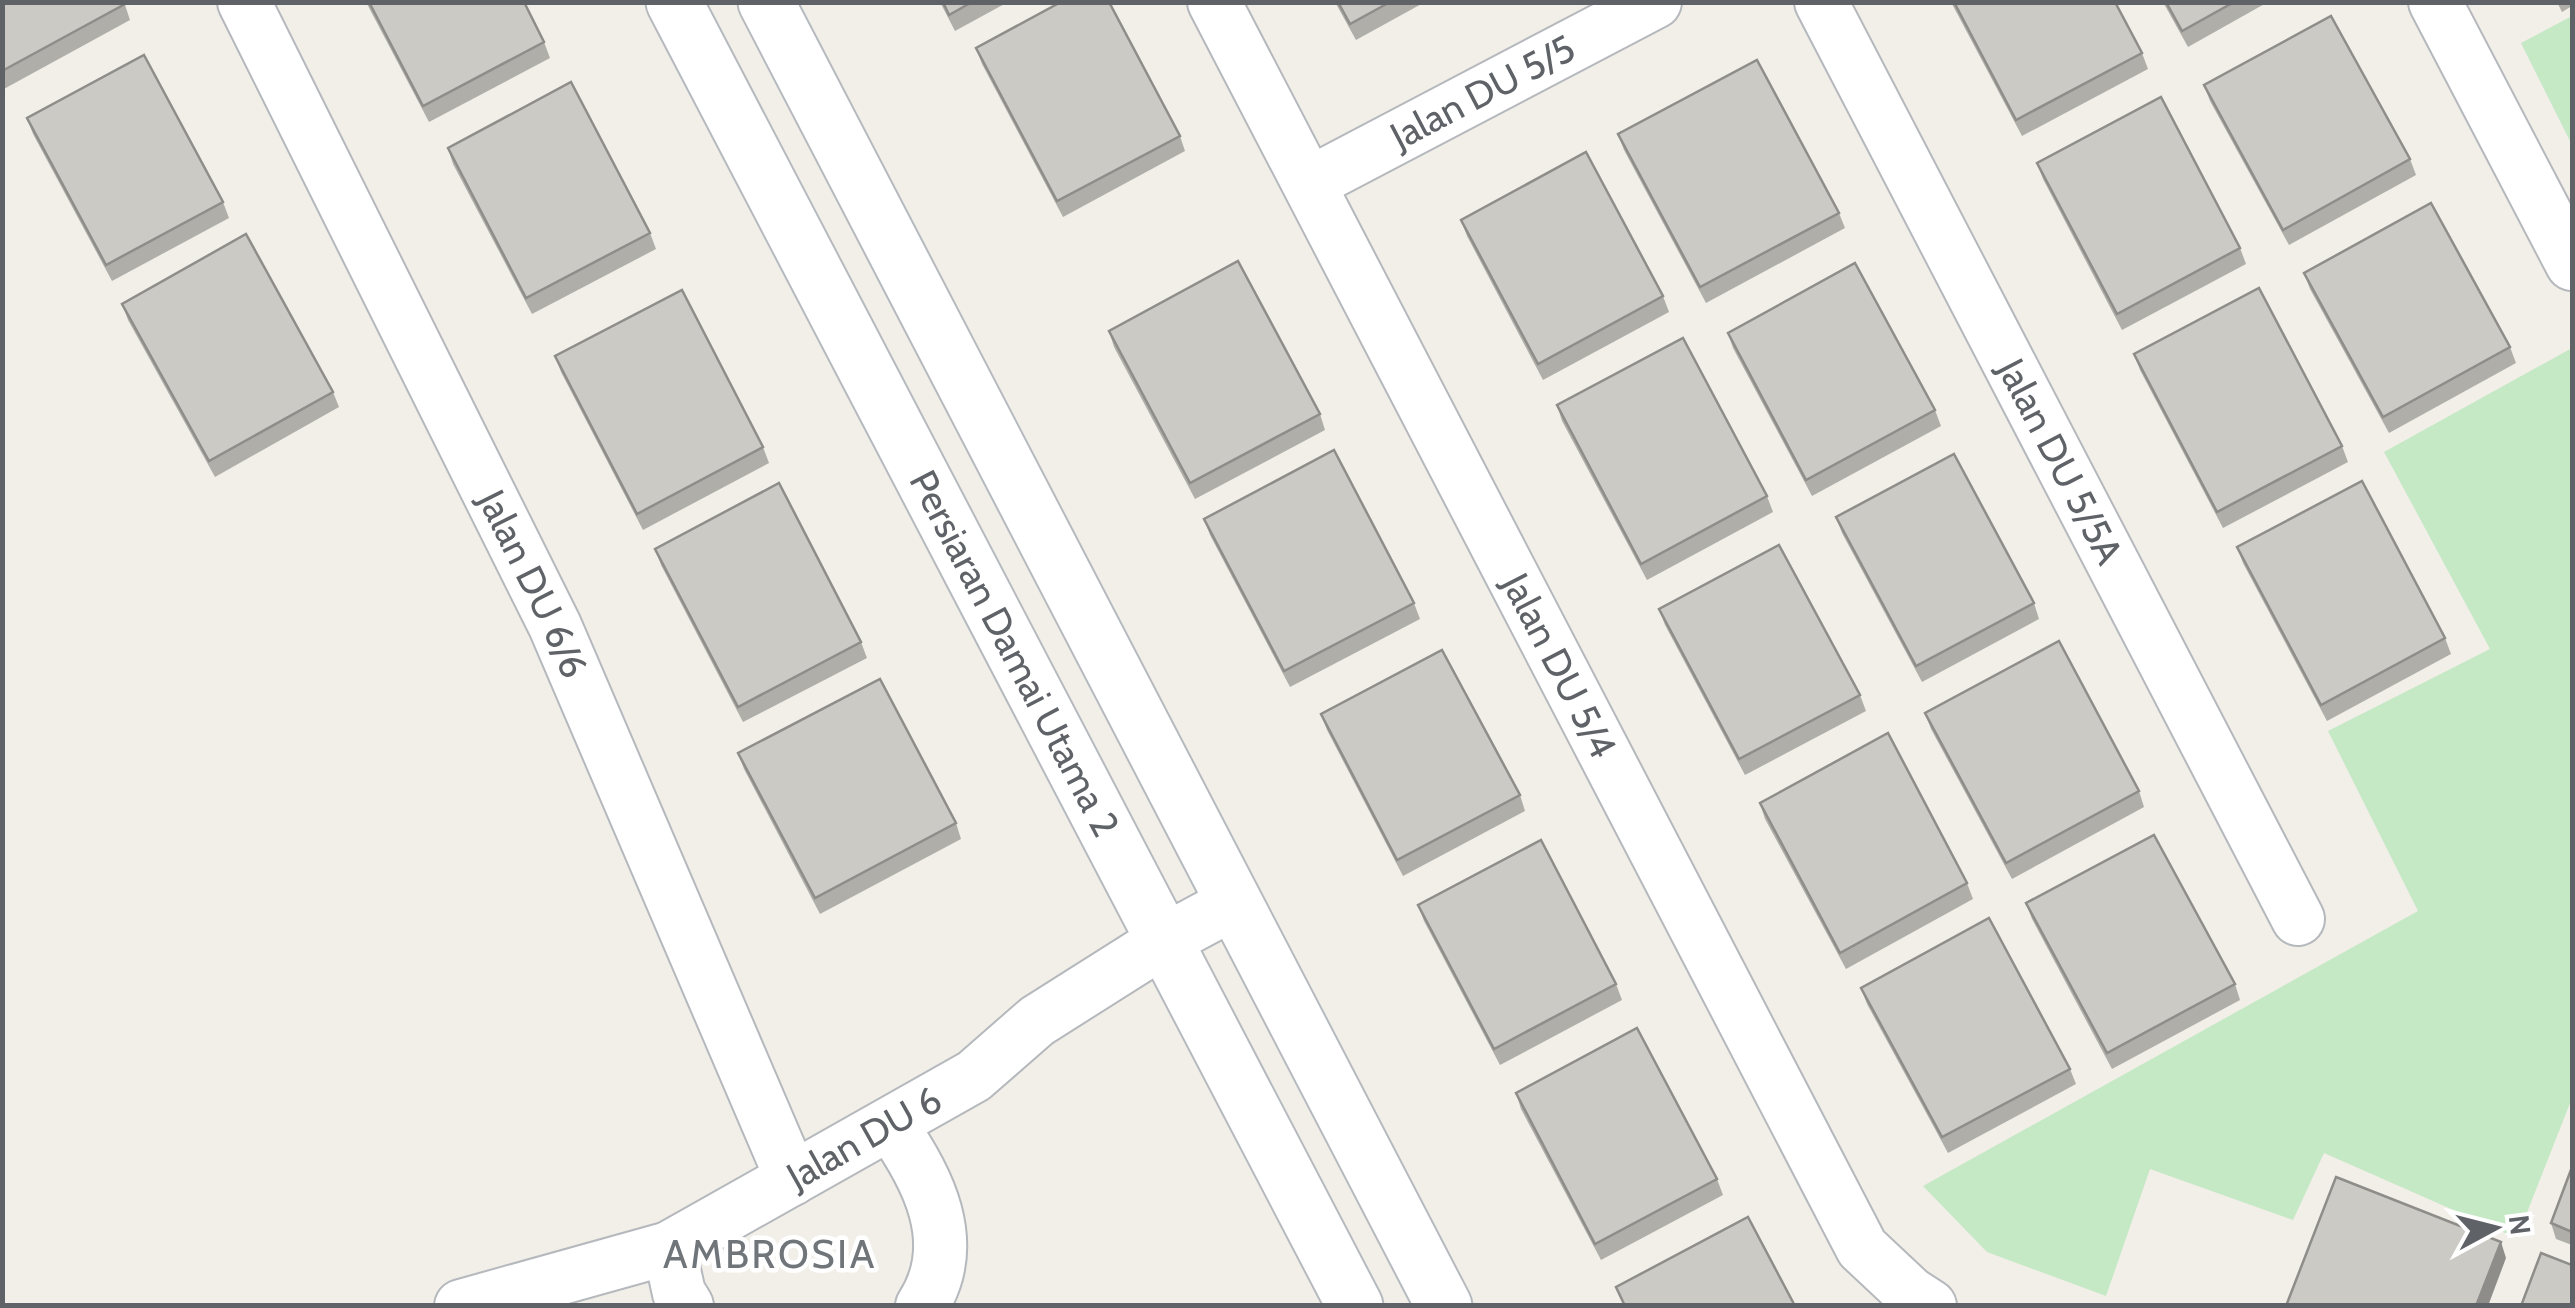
<svg xmlns="http://www.w3.org/2000/svg" width="2575" height="1308" font-family="Cabin,sans-serif">
<style>
.green{fill:#c5e8c5}
.lines{fill:none;stroke-linecap:round;stroke-linejoin:round}
.street-casing{stroke:#b5b8bc;stroke-width:56}
.secondary-casing{stroke:#b6babf;stroke-width:59}
.street{stroke:#fff;stroke-width:52}
.secondary{stroke:#fff;stroke-width:55}
.wall{fill:#afaea9}
.shaded-wall{fill:#8f8d8a}
.building{fill:#cccac5;stroke:#8f8d8a;stroke-width:2.5}
.labels{text-anchor:middle;stroke-width:9;stroke-linejoin:round;paint-order:stroke}
.street-label{font-size:38px;fill:#5f6368;stroke:#fff}
.neighbourhood-label{font-size:40px;letter-spacing:2.5px;fill:#70757a;stroke:#fff}
</style>
<rect width="100%" height="100%" fill="#f1efe8"/>
<g class="green">
<path d="M 2572,16 L 2572,145 L 2521,43 Z"/>
<path d="M 2572,348 L 2572,1098 L 2517,1238 L 2324,1153 L 2293,1220 L 2150,1169 L 2106,1296 L 1987,1252 L 1923,1186 L 2418,911 L 2328,731 L 2490,649 L 2384,452 Z"/>
</g>
<g class="lines">
<defs>
<g id="street">
<path id="s1" d="M 244,2 L 555,626 L 792,1179"/>
<path id="s2" d="M 1214,2 L 1862,1248 L 1910,1293 L 1930,1306"/>
<path id="s3" d="M 1821,2 L 2298,919"/>
<path d="M 2435,2 L 2572,264"/>
<path id="s4" d="M 1310,183 L 1655,2"/>
<path d="M 890,1124 C 927,1176 963,1243 922,1306"/>
<path d="M 669,1248 L 679,1293 L 687,1306"/>
<path id="s5" d="M 461,1306 L 669,1248 L 974,1076 L 1037,1021 L 1165,940 L 1234,903"/>
</g>
<g id="secondary">
<path id="s6" d="M 674,2 L 1355,1306"/>
<path d="M 766,2 L 1444,1306"/>
</g>
</defs>
<use href="#street" class="street-casing"/>
<use href="#secondary" class="secondary-casing"/>
<use href="#street" class="street"/>
<use href="#secondary" class="secondary"/>
</g>
<g class="wall">
<path d="M 2,2 L 124,2 L 130,20 L 2,90 Z"/>
<path d="M 366,2 L 524,2 L 544,42 L 550,58 L 429,122 Z"/>
<path d="M 940,2 L 1008,2 L 955,31 Z"/>
<path d="M 1335,2 L 1425,2 L 1356,40 Z"/>
<path d="M 1951,2 L 2115,2 L 2142,53 L 2148,69 L 2022,136 Z"/>
<path d="M 2163,2 L 2268,2 L 2188,47 Z"/>
<path d="M 2557,2 L 2572,2 L 2572,6 L 2562,12 Z"/>
<path d="M 976,48 L 1180,136 L 1185,151 L 1063,217 L 982,64 Z"/>
<path d="M 2204,85 L 2410,159 L 2416,175 L 2289,245 L 2210,101 Z"/>
<path d="M 27,118 L 223,202 L 229,218 L 112,281 L 33,134 Z"/>
<path d="M 1618,134 L 1839,213 L 1845,228 L 1706,303 L 1624,150 Z"/>
<path d="M 448,148 L 650,233 L 656,249 L 532,314 L 453,164 Z"/>
<path d="M 2037,163 L 2240,248 L 2246,264 L 2122,330 L 2043,179 Z"/>
<path d="M 1461,220 L 1663,296 L 1669,312 L 1543,380 L 1467,236 Z"/>
<path d="M 2304,273 L 2510,347 L 2516,363 L 2389,433 L 2310,289 Z"/>
<path d="M 122,304 L 333,392 L 339,407 L 215,477 L 128,320 Z"/>
<path d="M 1109,331 L 1320,414 L 1325,430 L 1195,499 L 1114,347 Z"/>
<path d="M 1728,333 L 1935,410 L 1941,426 L 1812,496 L 1733,348 Z"/>
<path d="M 2134,354 L 2342,446 L 2348,462 L 2223,528 L 2140,370 Z"/>
<path d="M 555,356 L 763,447 L 769,463 L 643,530 L 561,372 Z"/>
<path d="M 1557,405 L 1767,496 L 1773,512 L 1647,580 L 1562,421 Z"/>
<path d="M 1836,517 L 2034,603 L 2039,619 L 1922,682 L 1842,533 Z"/>
<path d="M 1204,519 L 1414,603 L 1420,619 L 1290,687 L 1210,535 Z"/>
<path d="M 2237,547 L 2445,638 L 2451,654 L 2327,721 L 2243,563 Z"/>
<path d="M 655,549 L 861,642 L 867,658 L 743,722 L 661,565 Z"/>
<path d="M 1659,609 L 1860,695 L 1866,711 L 1745,775 L 1665,625 Z"/>
<path d="M 1925,713 L 2139,791 L 2144,807 L 2012,879 L 1931,729 Z"/>
<path d="M 1321,714 L 1520,795 L 1525,811 L 1403,876 L 1327,730 Z"/>
<path d="M 738,753 L 956,823 L 961,839 L 820,914 L 744,769 Z"/>
<path d="M 1760,803 L 1967,883 L 1973,899 L 1846,969 L 1765,819 Z"/>
<path d="M 2026,903 L 2235,984 L 2240,1000 L 2112,1069 L 2032,919 Z"/>
<path d="M 1418,905 L 1616,984 L 1622,1000 L 1500,1065 L 1424,921 Z"/>
<path d="M 1861,988 L 2070,1069 L 2076,1084 L 1948,1153 L 1867,1004 Z"/>
<path d="M 1516,1093 L 1717,1179 L 1723,1195 L 1601,1260 L 1521,1109 Z"/>
<path d="M 2572,1167 L 2572,1245 L 2556,1239 L 2551,1223 Z"/>
</g>
<path class="shaded-wall" d="M 2501,1242 L 2506,1258 L 2488,1306 L 2476,1306 Z"/>
<g class="building">
<path d="M 2,2 L 124,2 L 125,4 L 2,71 Z"/>
<path d="M 369,2 L 524,2 L 544,42 L 423,106 Z"/>
<path d="M 943,2 L 972,2 L 949,15 Z"/>
<path d="M 1061,2 L 1109,2 L 1180,136 L 1057,201 L 976,48 Z"/>
<path d="M 1338,2 L 1390,2 L 1350,24 Z"/>
<path d="M 1954,2 L 2115,2 L 2142,53 L 2016,120 Z"/>
<path d="M 2166,2 L 2234,2 L 2182,31 Z"/>
<path d="M 2331,16 L 2410,159 L 2283,230 L 2204,85 Z"/>
<path d="M 144,55 L 223,202 L 106,265 L 27,118 Z"/>
<path d="M 1757,60 L 1839,213 L 1700,287 L 1618,134 Z"/>
<path d="M 571,82 L 650,233 L 526,298 L 448,148 Z"/>
<path d="M 2161,97 L 2240,248 L 2117,314 L 2037,163 Z"/>
<path d="M 1586,152 L 1663,296 L 1538,364 L 1461,220 Z"/>
<path d="M 2431,203 L 2510,347 L 2383,417 L 2304,273 Z"/>
<path d="M 246,234 L 333,392 L 209,461 L 122,304 Z"/>
<path d="M 1238,261 L 1320,414 L 1190,483 L 1109,331 Z"/>
<path d="M 1855,263 L 1935,410 L 1806,480 L 1728,333 Z"/>
<path d="M 2259,288 L 2342,446 L 2217,512 L 2134,354 Z"/>
<path d="M 682,290 L 763,447 L 637,514 L 555,356 Z"/>
<path d="M 1683,338 L 1767,496 L 1641,564 L 1557,405 Z"/>
<path d="M 1334,450 L 1414,603 L 1284,671 L 1204,519 Z"/>
<path d="M 1954,454 L 2034,603 L 1916,666 L 1836,517 Z"/>
<path d="M 2362,481 L 2445,638 L 2321,705 L 2237,547 Z"/>
<path d="M 779,483 L 861,642 L 738,707 L 655,549 Z"/>
<path d="M 1779,545 L 1860,695 L 1739,759 L 1659,609 Z"/>
<path d="M 2059,641 L 2139,791 L 2006,863 L 1925,713 Z"/>
<path d="M 1442,650 L 1520,795 L 1397,860 L 1321,714 Z"/>
<path d="M 880,679 L 956,823 L 815,898 L 738,753 Z"/>
<path d="M 1888,733 L 1967,883 L 1840,953 L 1760,803 Z"/>
<path d="M 2154,835 L 2235,984 L 2107,1053 L 2026,903 Z"/>
<path d="M 1541,840 L 1616,984 L 1494,1049 L 1418,905 Z"/>
<path d="M 1989,918 L 2070,1069 L 1942,1137 L 1861,988 Z"/>
<path d="M 1637,1028 L 1717,1179 L 1595,1244 L 1516,1093 Z"/>
<path d="M 2572,1167 L 2572,1232 L 2551,1223 Z"/>
<path d="M 2336,1177 L 2501,1242 L 2476,1306 L 2286,1306 Z"/>
<path d="M 1748,1217 L 1795,1306 L 1625,1306 L 1616,1287 Z"/>
<path d="M 2541,1253 L 2572,1265 L 2572,1306 L 2521,1306 Z"/>
</g>
<g class="labels">
<g class="street-label">
<text dy="13" stroke="none"><textPath href="#s4" startOffset="195">Jalan DU 5/5</textPath></text>
<text dy="13" stroke="none"><textPath href="#s3" startOffset="518">Jalan DU 5/5A</textPath></text>
<text dy="13" stroke="none"><textPath href="#s1" startOffset="650">Jalan DU 6/6</textPath></text>
<text dy="13" stroke="none"><textPath href="#s6" startOffset="735">Persiaran Damai Utama 2</textPath></text>
<text dy="13" stroke="none"><textPath href="#s2" startOffset="748">Jalan DU 5/4</textPath></text>
<text dy="13" stroke="none"><textPath href="#s5" startOffset="440">Jalan DU 6</textPath></text>
</g>
<g class="neighbourhood-label">
<text x="770" y="1268">AMBROSIA</text>
</g>
</g>
<rect width="2575" height="1308" fill="none" stroke="#5f6368" stroke-width="10"/>
<g transform="translate(2495 1228) rotate(83)" stroke="#ffffff" stroke-width="8" paint-order="stroke">
<path d="M0-8L18 38L0 25L-18 38Z" fill="#5f6368"/>
<text y="-15" font-size="28" font-weight="bold" text-anchor="middle" fill="#5f6368">N</text>
</g>
</svg>
